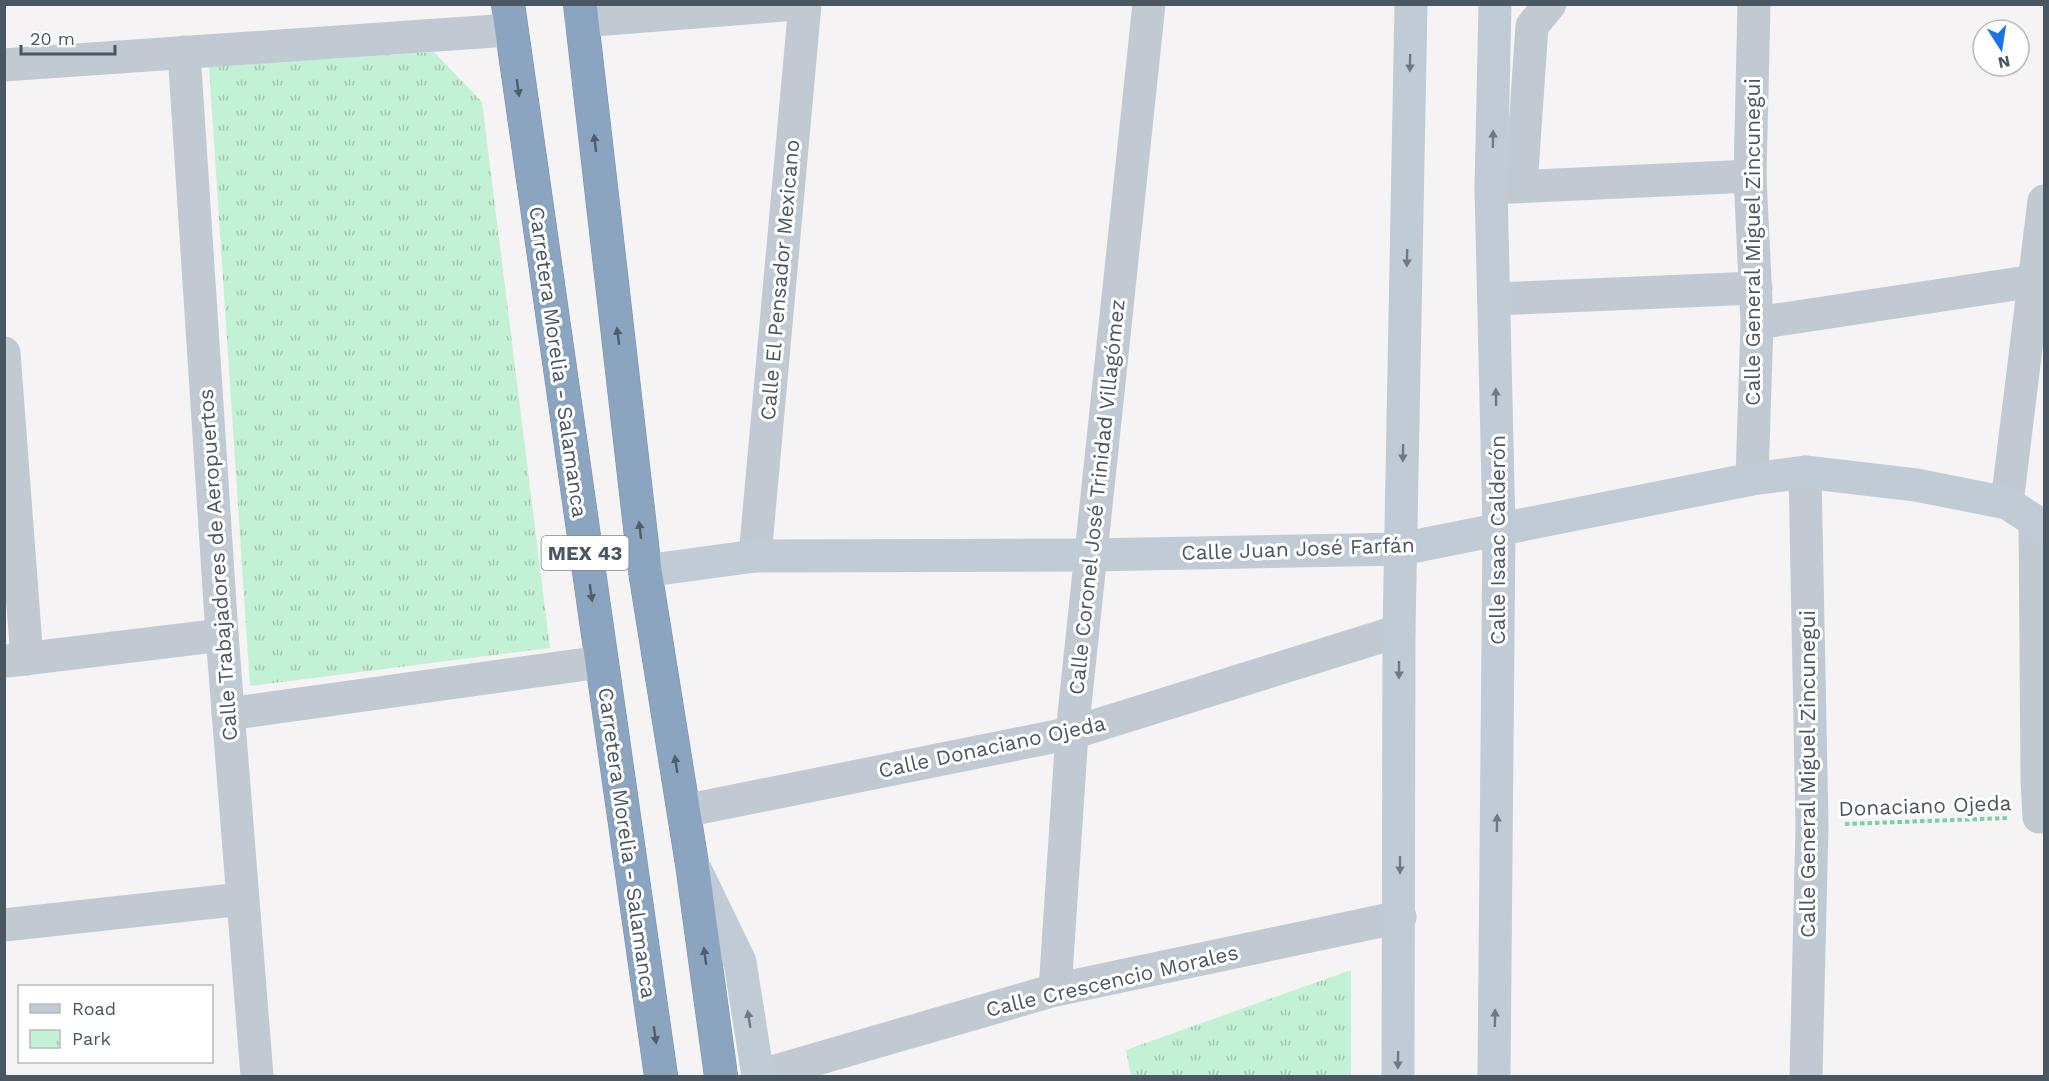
<svg xmlns="http://www.w3.org/2000/svg" width="2049" height="1081" font-family="'Work Sans',sans-serif">
<style>
.park{fill:url(#park-tufts)}
.lines{fill:none;stroke-linecap:round;stroke-linejoin:round}
.highway-casing{stroke:#7690ad;stroke-width:34}
.path{stroke:#7ad0a6;stroke-width:4;stroke-dasharray:4.5 3;stroke-linecap:butt}
.street{stroke:#c1cad2;stroke-width:33}
.secondary{stroke:#c1cbd6;stroke-width:33}
.highway{stroke:#8ba5c1;stroke-width:33}
.oneway{fill:#6e7984}
.oneway2{fill:#505e6b}
.labels{text-anchor:middle;stroke-width:6;stroke-linejoin:round;paint-order:stroke}
.shield{fill:#fff;stroke:#808990;stroke-width:1.5}
.shield-label{font-size:20px;font-weight:bold;fill:#4a5661}
.street-label{font-size:21px;fill:#4a5661;stroke:#fff}
</style>
<defs>
<pattern id="park-tufts" width="24" height="20" patternUnits="userSpaceOnUse" patternTransform="scale(1.5)"><rect width="24" height="20" fill="#c3f1d5"/><path d="M3 7l-1-3M5 7V3M7 7l1-3M15 17l-1-3M17 17v-4M19 17l1-3" fill="none" stroke="#a0c6b0"/></pattern>
</defs>
<rect width="100%" height="100%" fill="#f5f3f3"/>
<g class="park">
<path d="M 434,52 L 482,102 L 550,648 L 250,686 L 209,67 Z"/>
<path d="M 1351,970 L 1351,1076 L 1131,1076 L 1126,1050 Z"/>
</g>
<g class="lines">
<defs>
<g id="highway">
<path d="M 508,4 L 661,1076"/>
<path d="M 580,4 L 645,571 L 692,864 L 721,1076"/>
</g>
</defs>
<use href="#highway" class="highway-casing"/>
<path class="path" d="M 1845,824 L 2008,818"/>
<g class="street">
<path d="M 581,21 L 797,4"/>
<path d="M 184,52 L 222,635 L 257,1076"/>
<path d="M 4,65 L 510,30"/>
<path d="M 1521,186 L 1532,26 L 1550,4"/>
<path d="M 1491,188 L 1750,176"/>
<path d="M 1494,299 L 1756,288"/>
<path d="M 1757,323 L 2034,281"/>
<path d="M 4,353 L 27,659"/>
<path d="M 1805,472 L 1812,825 L 1806,1076"/>
<path d="M 1752,479 L 1757,323 L 1750,176 L 1754,4"/>
<path d="M 2007,503 L 2044,201"/>
<path d="M 2035,521 L 2037,780 L 2039,817 L 2044,817"/>
<path d="M 755,556 L 805,4"/>
<path d="M 7,661 L 222,635"/>
<path d="M 228,714 L 601,662"/>
<path d="M 684,811 L 1072,733 L 1399,631"/>
<path d="M 4,925 L 242,899"/>
<path d="M 1055,990 L 1072,733 L 1149,4"/>
<path d="M 758,1076 L 1055,990 L 1400,917"/>
</g>
<g class="secondary">
<path d="M 645,571 L 755,556 L 1091,555 L 1401,549 L 1752,479 L 1805,472 L 1916,485 L 2007,503 L 2044,527"/>
<path d="M 696,871 L 740,962 L 758,1076"/>
<path d="M 1398,1076 L 1399,631 L 1411,4"/>
<path d="M 1494,1076 L 1499,528 L 1491,188 L 1495,4"/>
</g>
<use href="#highway" class="highway"/>
</g>
<defs><path id="oneway-solid" d="M-6-.8H1V-3.2L6.5 0L1 3.2V.8H-6Z" transform="scale(1.5)"/></defs>
<g class="oneway">
<use href="#oneway-solid" transform="translate(1410 63) rotate(91)"/>
<use href="#oneway-solid" transform="translate(1493 139) rotate(-89)"/>
<use href="#oneway-solid" transform="translate(1407 258) rotate(91)"/>
<use href="#oneway-solid" transform="translate(1496 397) rotate(-91)"/>
<use href="#oneway-solid" transform="translate(1403 453) rotate(91)"/>
<use href="#oneway-solid" transform="translate(1399 670) rotate(90)"/>
<use href="#oneway-solid" transform="translate(1497 823) rotate(-89)"/>
<use href="#oneway-solid" transform="translate(1400 865) rotate(90)"/>
<use href="#oneway-solid" transform="translate(1495 1018) rotate(-89)"/>
<use href="#oneway-solid" transform="translate(749 1019) rotate(-99)"/>
<use href="#oneway-solid" transform="translate(1398 1060) rotate(91)"/>
</g>
<g class="oneway2">
<use href="#oneway-solid" transform="translate(518 88) rotate(82)"/>
<use href="#oneway-solid" transform="translate(595 143) rotate(-97)"/>
<use href="#oneway-solid" transform="translate(618 336) rotate(-97)"/>
<use href="#oneway-solid" transform="translate(640 530) rotate(-97)"/>
<use href="#oneway-solid" transform="translate(591 593) rotate(82)"/>
<use href="#oneway-solid" transform="translate(676 764) rotate(-99)"/>
<use href="#oneway-solid" transform="translate(705 956) rotate(-98)"/>
<use href="#oneway-solid" transform="translate(655 1035) rotate(82)"/>
</g>
<g class="labels">
<rect class="shield" x="541.5" y="536" width="87" height="34" rx="4.5"/>
<g class="shield-label">
<text x="585" y="560">MEX 43</text>
</g>
<g class="street-label">
<text transform="translate(1753 242) rotate(-90)" y="7">Calle General Miguel Zincunegui</text>
<text transform="translate(780 280) rotate(-85)" y="7">Calle El Pensador Mexicano</text>
<text transform="translate(558 362) rotate(82)" y="7">Carretera Morelia - Salamanca</text>
<text transform="translate(1097 497) rotate(-84)" y="7">Calle Coronel José Trinidad Villagómez</text>
<text transform="translate(1498 540) rotate(-90)" y="7">Calle Isaac Calderón</text>
<text transform="translate(1298 549) rotate(-2)" y="7">Calle Juan José Farfán</text>
<text transform="translate(218 565) rotate(-94)" y="7">Calle Trabajadores de Aeropuertos</text>
<text transform="translate(992 747) rotate(-12)" y="7">Calle Donaciano Ojeda</text>
<text transform="translate(1808 774) rotate(-90)" y="7">Calle General Miguel Zincunegui</text>
<text transform="translate(1925 806) rotate(-2)" y="7">Donaciano Ojeda</text>
<text transform="translate(627 843) rotate(82)" y="7">Carretera Morelia - Salamanca</text>
<text transform="translate(1112 981) rotate(-13)" y="7">Calle Crescencio Morales</text>
</g>
</g>
<rect width="2049" height="1081" fill="none" stroke="#4a5661" stroke-width="12"/>
<rect x="18" y="985" width="195" height="78" fill="#ffffff" stroke="#b7bbc0" stroke-width="1.5"/>
<rect x="30" y="1004" width="30" height="9" fill="#c1cbd6" stroke="#b7bbc0" stroke-width="1.5"/>
<text x="72" y="1015" font-size="18" fill="#4a5661">Road</text>
<rect x="30" y="1030" width="30" height="18" fill="url(#park-tufts)" stroke="#b7bbc0" stroke-width="1.5"/>
<text x="72" y="1045" font-size="18" fill="#4a5661">Park</text>
<g transform="translate(2001 48) rotate(168)"><circle r="28" fill="#ffffff" stroke="#b7bbc0" stroke-width="1.5"/>
<path d="M0-4.5L10 22L0 15L-10 22Z" fill="#1a73e8"/>
<text y="-9" font-size="16" font-weight="bold" text-anchor="middle" fill="#4a5661">N</text>
</g>
<path d="M21 45v9h94v-9" fill="none" stroke="#4a5661" stroke-width="3"/>
<text x="30" y="45" font-size="18" fill="#4a5661" stroke="#ffffff" stroke-width="4.5" paint-order="stroke">20 m</text>
</svg>
